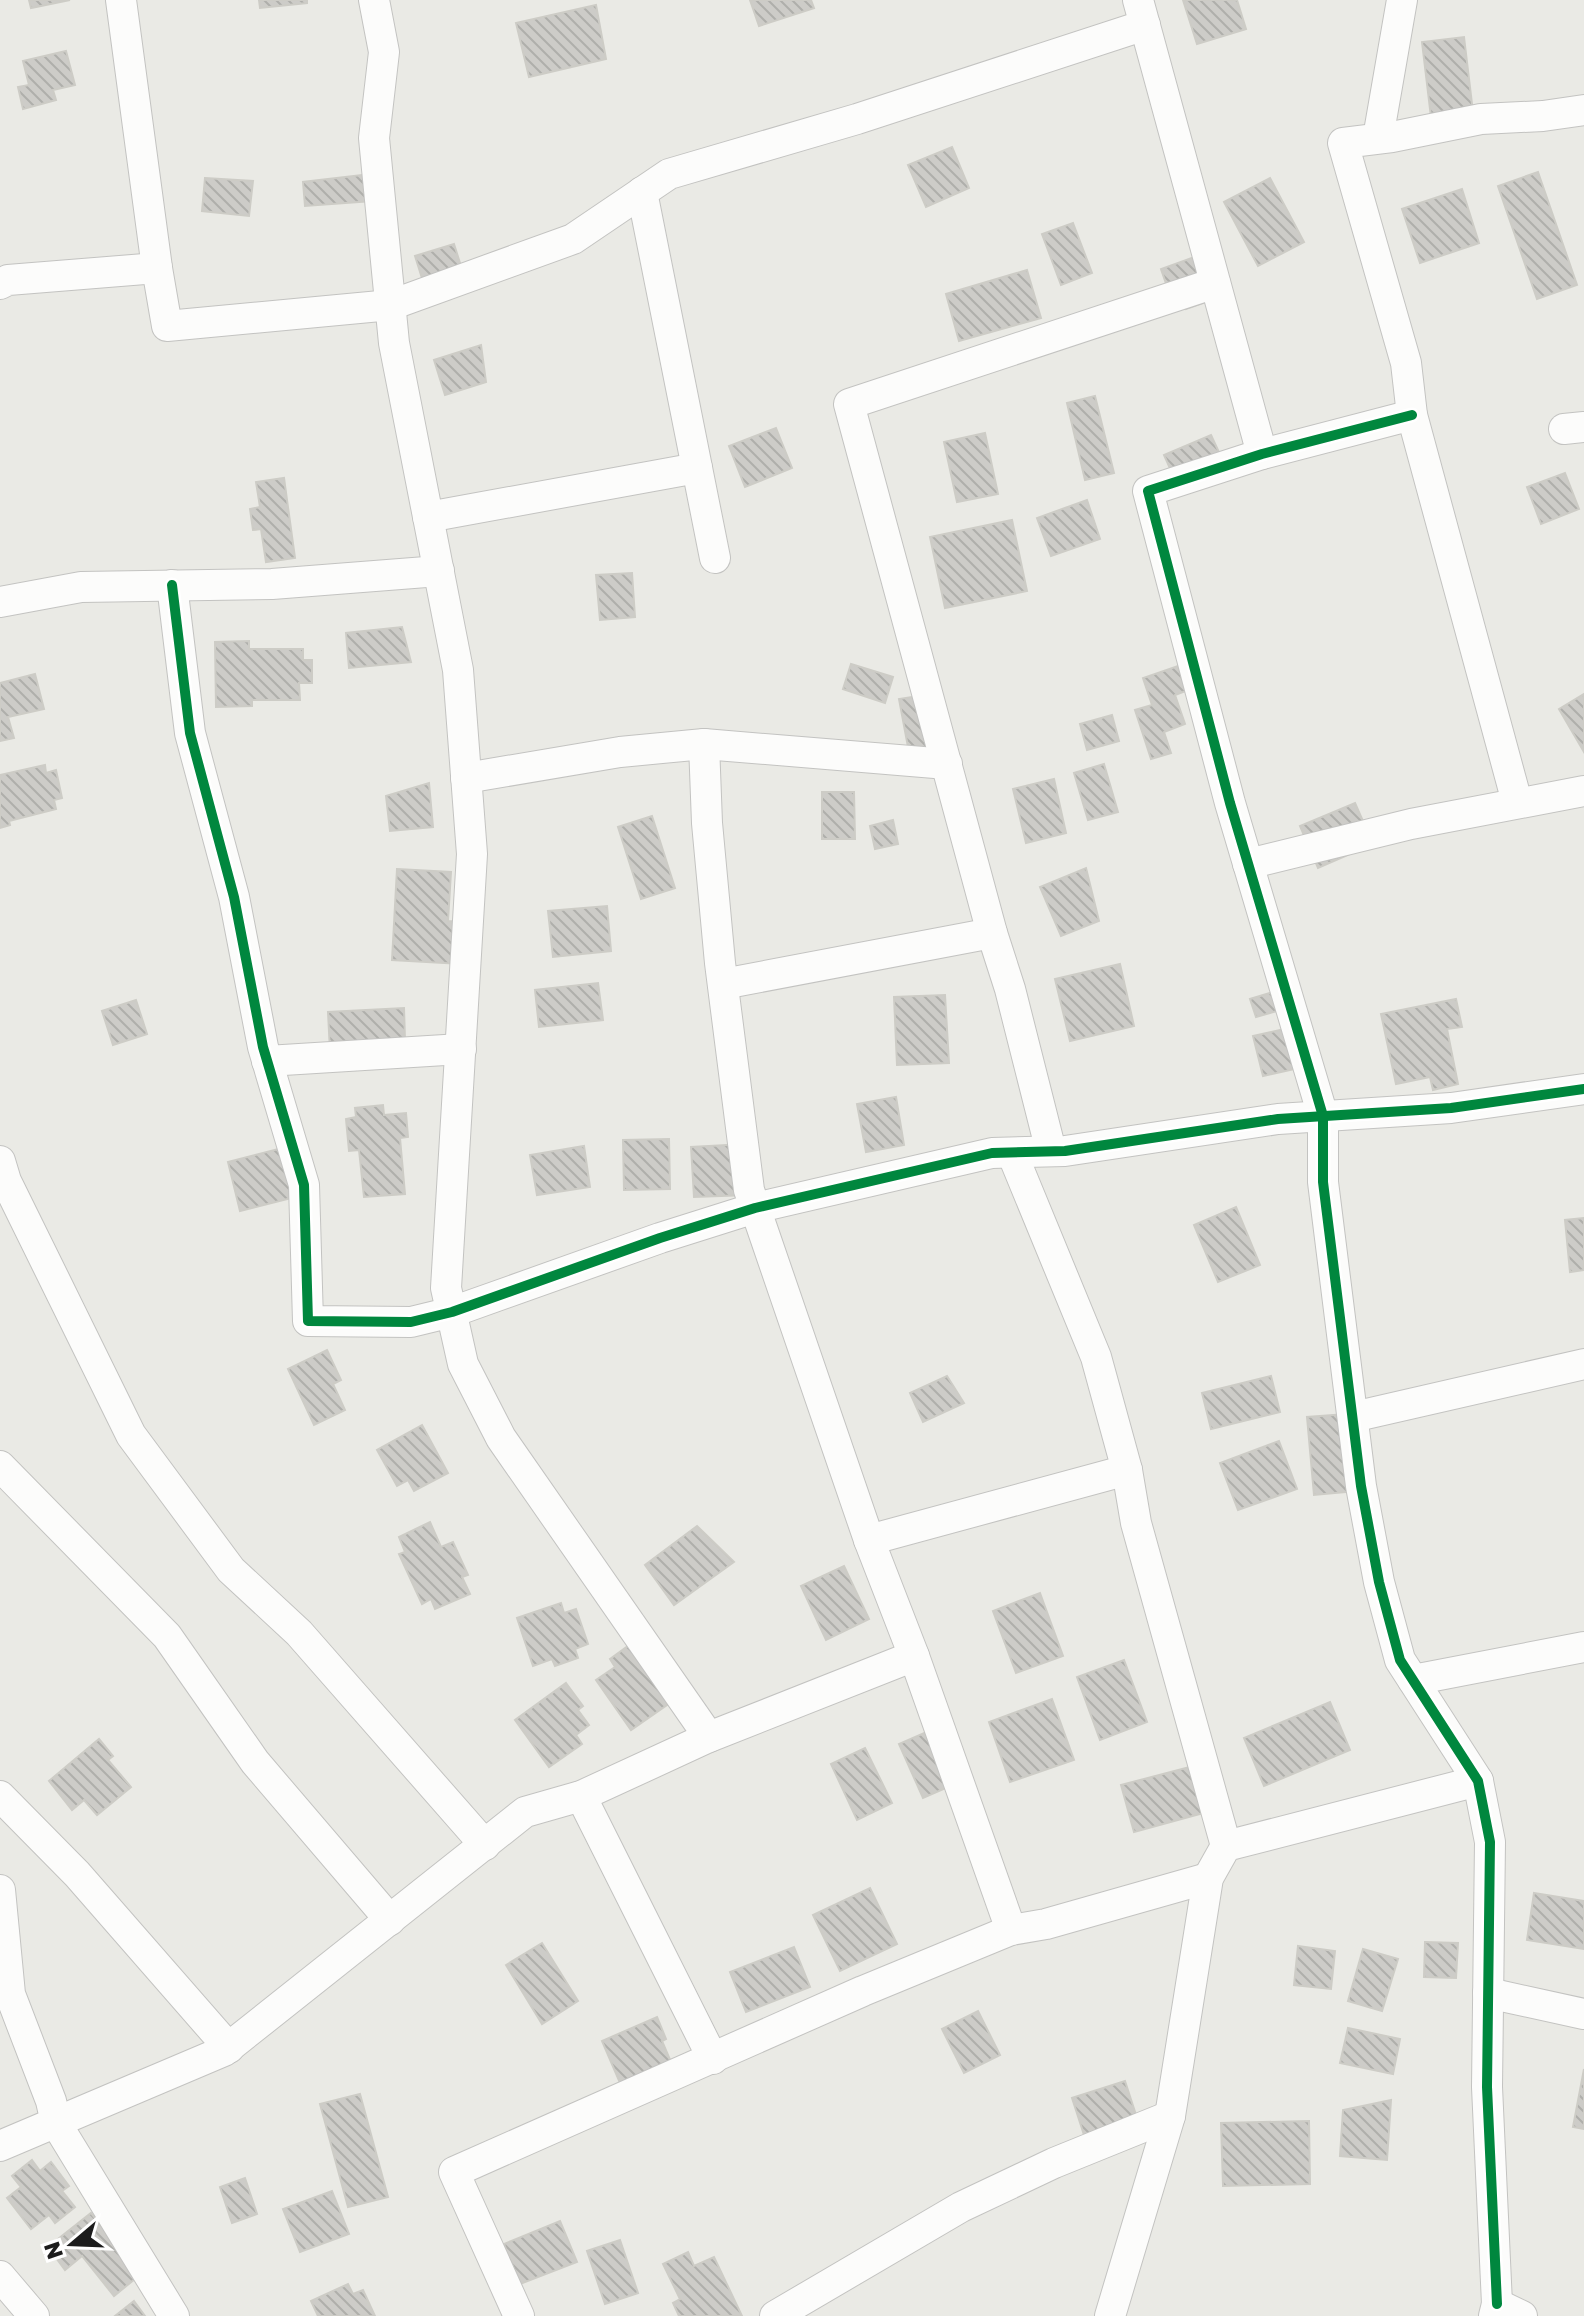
<svg xmlns="http://www.w3.org/2000/svg" width="1584" height="2316" font-family="'Golos Text',sans-serif">
<style>
.building{fill:url(#building-back-hatch);stroke:#cdccc6;stroke-width:2}
.lines{fill:none;stroke-linecap:round;stroke-linejoin:round}
.street-casing{stroke:#c3c3c1;stroke-width:32}
.street{stroke:#fcfcfb;stroke-width:30}
.cycleway-casing{stroke:#fff;stroke-width:15}
.cycleway{stroke:#00873e;stroke-width:10}
</style>
<defs>
<pattern id="building-back-hatch" width="6" height="6" patternUnits="userSpaceOnUse" patternTransform="scale(2)"><rect width="6" height="6" fill="#cdccc8"/><path d="M-1 5l2 2M0 0l6 6M5-1l2 2" fill="none" stroke="#afafab"/></pattern>
</defs>
<rect width="100%" height="100%" fill="#eaeae5"/>
<g class="building">
<path d="M 29,0 L 70,0 L 31,8 Z"/>
<path d="M 259,0 L 307,0 L 307,3 L 260,8 Z"/>
<path d="M 750,0 L 811,0 L 814,8 L 759,26 Z"/>
<path d="M 1183,0 L 1237,0 L 1246,29 L 1197,44 Z"/>
<path d="M 596,5 L 606,59 L 529,77 L 516,23 Z"/>
<path d="M 1464,37 L 1475,129 L 1433,134 L 1422,42 Z"/>
<path d="M 66,51 L 75,85 L 53,90 L 56,100 L 23,109 L 18,87 L 29,85 L 23,61 Z"/>
<path d="M 952,147 L 969,188 L 926,207 L 908,165 Z"/>
<path d="M 1538,172 L 1577,285 L 1537,299 L 1498,186 Z"/>
<path d="M 370,174 L 372,201 L 305,206 L 303,182 Z"/>
<path d="M 205,178 L 253,181 L 249,216 L 202,211 Z"/>
<path d="M 1270,178 L 1304,242 L 1258,266 L 1224,202 Z"/>
<path d="M 1462,189 L 1479,243 L 1420,263 L 1402,209 Z"/>
<path d="M 1073,223 L 1092,273 L 1061,285 L 1042,234 Z"/>
<path d="M 454,244 L 465,279 L 426,291 L 415,256 Z"/>
<path d="M 1200,255 L 1215,299 L 1186,309 L 1180,292 L 1170,295 L 1161,269 Z"/>
<path d="M 1027,270 L 1041,318 L 959,341 L 946,294 Z"/>
<path d="M 481,345 L 486,382 L 445,395 L 434,360 Z"/>
<path d="M 1095,396 L 1114,473 L 1085,480 L 1067,403 Z"/>
<path d="M 776,428 L 792,468 L 745,487 L 729,446 Z"/>
<path d="M 985,433 L 998,494 L 957,502 L 944,442 Z"/>
<path d="M 1211,435 L 1228,472 L 1181,493 L 1164,455 Z"/>
<path d="M 1565,473 L 1579,509 L 1541,524 L 1527,487 Z"/>
<path d="M 284,478 L 295,558 L 266,562 L 261,529 L 253,530 L 250,509 L 260,507 L 256,482 Z"/>
<path d="M 1087,500 L 1100,539 L 1051,556 L 1037,518 Z"/>
<path d="M 1012,520 L 1027,591 L 945,608 L 930,537 Z"/>
<path d="M 632,573 L 635,617 L 600,620 L 596,575 Z"/>
<path d="M 402,627 L 411,662 L 349,668 L 346,633 Z"/>
<path d="M 249,641 L 249,649 L 303,649 L 303,660 L 312,660 L 312,683 L 299,683 L 300,700 L 252,700 L 252,706 L 216,707 L 215,642 Z"/>
<path d="M 851,664 L 893,677 L 885,703 L 843,689 Z"/>
<path d="M 1178,666 L 1186,691 L 1175,695 L 1185,724 L 1164,732 L 1171,753 L 1151,759 L 1135,710 L 1152,705 L 1143,678 Z"/>
<path d="M 35,674 L 44,709 L 8,717 L 14,738 L 0,741 L 0,683 Z"/>
<path d="M 932,694 L 943,757 L 911,763 L 899,699 Z"/>
<path d="M 1584,694 L 1584,752 L 1559,709 Z"/>
<path d="M 1112,715 L 1119,741 L 1087,750 L 1080,724 Z"/>
<path d="M 1104,764 L 1118,812 L 1088,820 L 1074,773 Z"/>
<path d="M 45,765 L 46,773 L 56,770 L 62,798 L 54,800 L 56,809 L 9,821 L 10,825 L 0,828 L 0,775 Z"/>
<path d="M 1054,779 L 1066,833 L 1026,843 L 1013,789 Z"/>
<path d="M 429,783 L 433,827 L 390,831 L 386,796 Z"/>
<path d="M 822,792 L 854,792 L 855,839 L 822,839 Z"/>
<path d="M 1355,803 L 1373,844 L 1318,868 L 1300,826 Z"/>
<path d="M 652,816 L 675,888 L 641,899 L 618,827 Z"/>
<path d="M 893,820 L 898,844 L 875,849 L 870,826 Z"/>
<path d="M 1086,868 L 1099,921 L 1061,936 L 1040,887 Z"/>
<path d="M 397,869 L 451,872 L 448,921 L 463,922 L 461,964 L 392,960 Z"/>
<path d="M 607,906 L 611,951 L 553,957 L 548,911 Z"/>
<path d="M 1120,964 L 1134,1026 L 1070,1041 L 1055,979 Z"/>
<path d="M 598,983 L 603,1020 L 539,1027 L 535,990 Z"/>
<path d="M 1293,986 L 1298,1005 L 1256,1017 L 1250,999 Z"/>
<path d="M 945,995 L 949,1063 L 897,1065 L 894,997 Z"/>
<path d="M 1456,999 L 1462,1027 L 1447,1029 L 1458,1084 L 1433,1090 L 1430,1077 L 1396,1084 L 1381,1014 Z"/>
<path d="M 136,1000 L 147,1034 L 113,1045 L 102,1011 Z"/>
<path d="M 404,1008 L 405,1040 L 330,1051 L 328,1012 Z"/>
<path d="M 1289,1028 L 1299,1068 L 1263,1076 L 1253,1036 Z"/>
<path d="M 896,1097 L 904,1145 L 866,1152 L 857,1104 Z"/>
<path d="M 383,1105 L 384,1115 L 406,1113 L 408,1137 L 400,1138 L 405,1194 L 364,1197 L 359,1150 L 349,1151 L 346,1119 L 356,1117 L 355,1108 Z"/>
<path d="M 669,1139 L 670,1189 L 624,1190 L 623,1140 Z"/>
<path d="M 302,1143 L 315,1192 L 240,1211 L 228,1162 Z"/>
<path d="M 745,1144 L 748,1195 L 694,1197 L 691,1147 Z"/>
<path d="M 584,1146 L 590,1187 L 537,1195 L 530,1155 Z"/>
<path d="M 1236,1207 L 1260,1265 L 1218,1282 L 1194,1225 Z"/>
<path d="M 1584,1218 L 1584,1270 L 1570,1272 L 1565,1220 Z"/>
<path d="M 327,1350 L 341,1380 L 333,1384 L 345,1410 L 314,1425 L 288,1369 Z"/>
<path d="M 947,1376 L 964,1403 L 923,1422 L 910,1393 Z"/>
<path d="M 1271,1376 L 1280,1412 L 1211,1429 L 1202,1393 Z"/>
<path d="M 1360,1413 L 1367,1490 L 1314,1495 L 1307,1417 Z"/>
<path d="M 422,1425 L 448,1473 L 414,1491 L 408,1480 L 397,1486 L 377,1450 Z"/>
<path d="M 1279,1441 L 1297,1489 L 1238,1510 L 1220,1463 Z"/>
<path d="M 430,1522 L 441,1547 L 453,1542 L 468,1575 L 462,1577 L 470,1594 L 435,1609 L 431,1599 L 422,1604 L 399,1554 L 405,1552 L 399,1537 Z"/>
<path d="M 697,1526 L 734,1562 L 674,1605 L 645,1565 Z"/>
<path d="M 844,1566 L 869,1619 L 826,1640 L 801,1586 Z"/>
<path d="M 1040,1593 L 1063,1656 L 1016,1673 L 993,1611 Z"/>
<path d="M 561,1603 L 564,1613 L 576,1609 L 588,1644 L 575,1649 L 578,1658 L 555,1666 L 552,1659 L 533,1666 L 517,1618 Z"/>
<path d="M 639,1638 L 680,1696 L 631,1730 L 596,1680 L 615,1667 L 610,1659 Z"/>
<path d="M 1124,1660 L 1147,1722 L 1100,1740 L 1077,1677 Z"/>
<path d="M 566,1683 L 583,1706 L 578,1710 L 589,1725 L 576,1735 L 582,1744 L 549,1767 L 515,1720 Z"/>
<path d="M 1052,1699 L 1074,1760 L 1010,1782 L 989,1722 Z"/>
<path d="M 1330,1702 L 1350,1750 L 1264,1786 L 1244,1738 Z"/>
<path d="M 931,1730 L 955,1784 L 923,1798 L 899,1744 Z"/>
<path d="M 99,1739 L 113,1756 L 108,1760 L 131,1787 L 97,1815 L 84,1800 L 72,1810 L 49,1781 Z"/>
<path d="M 865,1748 L 892,1803 L 857,1820 L 831,1764 Z"/>
<path d="M 1205,1763 L 1218,1809 L 1134,1832 L 1121,1785 Z"/>
<path d="M 870,1888 L 897,1944 L 840,1971 L 813,1915 Z"/>
<path d="M 1534,1893 L 1584,1901 L 1584,1949 L 1527,1940 Z"/>
<path d="M 1425,1942 L 1458,1943 L 1456,1978 L 1424,1977 Z"/>
<path d="M 542,1943 L 578,2001 L 542,2024 L 506,1965 Z"/>
<path d="M 1298,1946 L 1335,1951 L 1331,1989 L 1294,1985 Z"/>
<path d="M 794,1947 L 810,1987 L 746,2012 L 730,1972 Z"/>
<path d="M 1363,1949 L 1398,1959 L 1382,2011 L 1348,2001 Z"/>
<path d="M 978,2011 L 1000,2055 L 964,2073 L 942,2029 Z"/>
<path d="M 657,2017 L 666,2039 L 662,2041 L 671,2062 L 620,2083 L 602,2041 Z"/>
<path d="M 1348,2028 L 1400,2039 L 1393,2074 L 1340,2063 Z"/>
<path d="M 1584,2069 L 1584,2129 L 1573,2127 Z"/>
<path d="M 1125,2081 L 1138,2121 L 1085,2138 L 1072,2098 Z"/>
<path d="M 360,2094 L 388,2197 L 348,2207 L 320,2104 Z"/>
<path d="M 1391,2100 L 1387,2160 L 1340,2156 L 1343,2110 Z"/>
<path d="M 1309,2121 L 1310,2184 L 1223,2186 L 1221,2123 Z"/>
<path d="M 32,2160 L 40,2171 L 51,2162 L 69,2186 L 62,2191 L 75,2207 L 55,2223 L 49,2215 L 31,2229 L 7,2198 L 21,2187 L 12,2176 Z"/>
<path d="M 245,2178 L 257,2214 L 232,2223 L 220,2187 Z"/>
<path d="M 332,2191 L 349,2234 L 300,2252 L 283,2209 Z"/>
<path d="M 91,2213 L 141,2274 L 114,2296 L 82,2256 L 65,2270 L 48,2247 Z"/>
<path d="M 560,2221 L 577,2262 L 520,2284 L 504,2244 Z"/>
<path d="M 620,2240 L 638,2293 L 605,2304 L 587,2251 Z"/>
<path d="M 688,2252 L 694,2266 L 714,2257 L 742,2316 L 679,2316 L 673,2303 L 680,2299 L 663,2264 Z"/>
<path d="M 348,2284 L 353,2294 L 363,2290 L 375,2316 L 318,2316 L 311,2301 Z"/>
<path d="M 134,2301 L 145,2316 L 115,2316 Z"/>
</g>
<g class="lines">
<defs>
<g id="street">
<path d="M 121,0 L 157,268 L 167,326 L 391,305 L 573,239 L 669,174 L 857,119 L 1145,25"/>
<path d="M 374,0 L 384,52 L 374,138 L 394,343 L 458,670 L 472,854 L 446,1288 L 463,1364 L 501,1438 L 709,1737 L 914,1656"/>
<path d="M 1138,0 L 1262,454"/>
<path d="M 1378,138 L 1402,0"/>
<path d="M 642,192 L 715,558"/>
<path d="M 0,284 L 8,280 L 157,268"/>
<path d="M 1412,415 L 1262,454 L 1148,491 L 1230,803 L 1323,1116 L 1323,1182 L 1361,1486 L 1379,1582 L 1400,1660 L 1478,1781 L 1490,1842 L 1487,2087 L 1497,2304"/>
<path d="M 1564,429 L 1584,427"/>
<path d="M 428,517 L 697,468"/>
<path d="M 172,585 L 190,733 L 234,897 L 263,1047 L 304,1185 L 308,1321 L 411,1322 L 452,1312 L 660,1238 L 755,1208 L 992,1153 L 1065,1151 L 1278,1119 L 1451,1108 L 1584,1089"/>
<path d="M 0,602 L 81,587 L 272,584 L 439,571"/>
<path d="M 704,744 L 707,823 L 720,963 L 749,1190 L 869,1540 L 914,1656 L 1011,1930"/>
<path d="M 466,778 L 620,752 L 704,744 L 947,764"/>
<path d="M 1517,802 L 1412,415 L 1406,363 L 1343,143 L 1392,137 L 1481,119 L 1543,116 L 1584,110"/>
<path d="M 1248,864 L 1411,824 L 1584,791"/>
<path d="M 723,984 L 992,933"/>
<path d="M 267,1061 L 461,1049"/>
<path d="M 1051,1151 L 1010,989 L 992,933 L 849,404 L 1215,283"/>
<path d="M 1012,1153 L 1096,1357 L 1127,1470 L 1136,1523 L 1226,1846"/>
<path d="M 0,1161 L 6,1181 L 131,1435 L 231,1570 L 299,1633 L 485,1845"/>
<path d="M 1353,1417 L 1584,1364"/>
<path d="M 0,1466 L 167,1636 L 255,1762 L 390,1920"/>
<path d="M 869,1540 L 1127,1470"/>
<path d="M 1413,1680 L 1584,1647"/>
<path d="M 0,1796 L 77,1874 L 229,2048"/>
<path d="M 581,1796 L 713,2059"/>
<path d="M 0,1890 L 10,1994 L 51,2101 L 56,2123 L 174,2316"/>
<path d="M 1488,1993 L 1584,2014"/>
<path d="M 0,2146 L 224,2051 L 525,1812 L 581,1796 L 709,1737"/>
<path d="M 0,2276 L 34,2316"/>
<path d="M 519,2316 L 454,2172 L 863,1991 L 1011,1930 L 1046,1924 L 1208,1878"/>
<path d="M 775,2316 L 961,2207 L 1054,2163 L 1170,2116"/>
<path d="M 1110,2316 L 1170,2116 L 1208,1878 L 1226,1846 L 1478,1781"/>
<path d="M 1494,2316 L 1497,2304 L 1522,2316"/>
</g>
</defs>
<use href="#street" class="street-casing"/>
<use href="#street" class="street"/>
<defs>
<g id="cycleway">
<path d="M 1412,415 L 1262,454 L 1148,491 L 1230,803 L 1323,1116 L 1323,1182 L 1361,1486 L 1379,1582 L 1400,1660 L 1478,1781 L 1490,1842 L 1487,2087 L 1497,2304"/>
<path d="M 172,585 L 190,733 L 234,897 L 263,1047 L 304,1185 L 308,1321 L 411,1322 L 452,1312 L 660,1238 L 755,1208 L 992,1153 L 1065,1151 L 1278,1119 L 1451,1108 L 1584,1089"/>
</g>
</defs>
<use href="#cycleway" class="cycleway-casing"/>
<use href="#cycleway" class="cycleway"/>
</g>
<g transform="translate(72 2244) rotate(251)" stroke="#ffffff" stroke-width="6" paint-order="stroke">
<path d="M0-6L14 30L0 20L-14 30Z" fill="#1c1c1c"/>
<text y="-12" font-size="22" font-weight="bold" text-anchor="middle" fill="#1c1c1c">N</text>
</g>
</svg>
